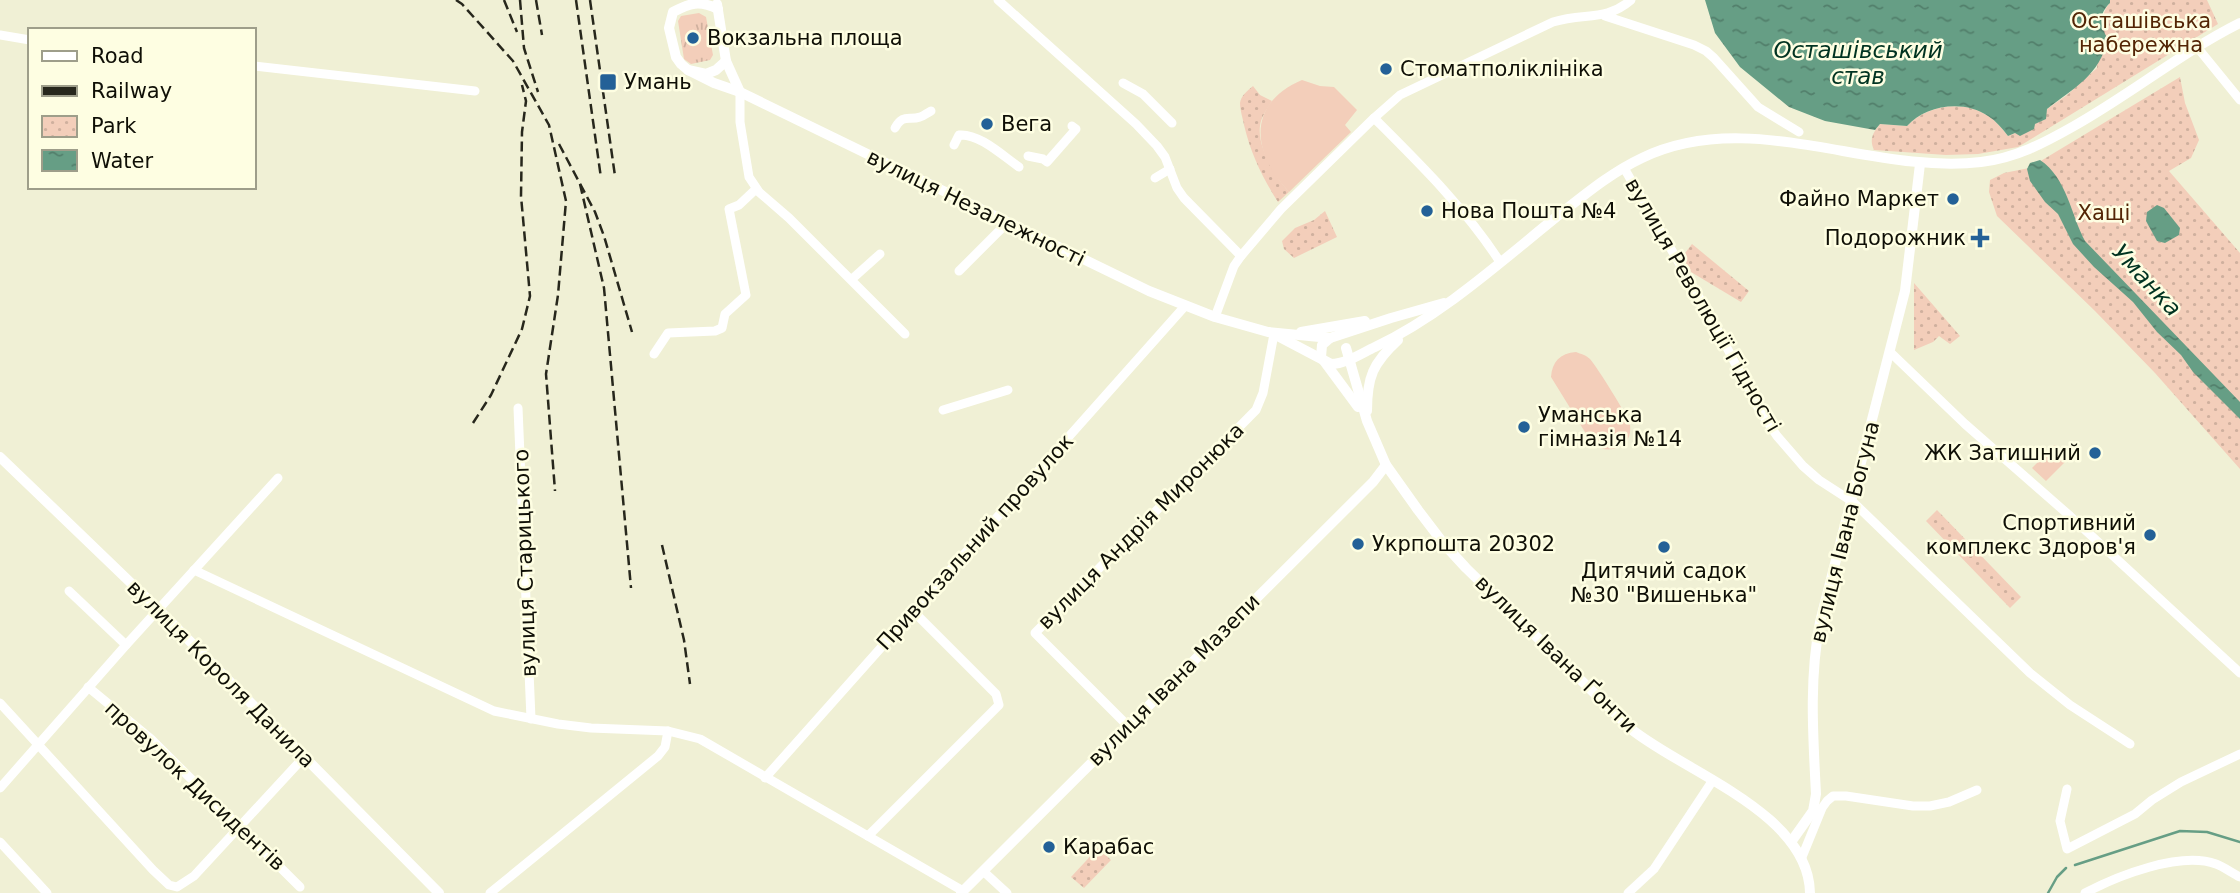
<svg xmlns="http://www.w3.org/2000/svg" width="2240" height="893" font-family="'DejaVu Sans',sans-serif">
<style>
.grass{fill:url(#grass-tufts)}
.park{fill:url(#park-dots)}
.pitch{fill:#f3ceba}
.water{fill:url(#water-ripples)}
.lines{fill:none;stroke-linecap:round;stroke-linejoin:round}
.stream{stroke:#669e85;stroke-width:2.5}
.minor{stroke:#fff;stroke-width:9}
.major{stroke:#fff;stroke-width:10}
.rail{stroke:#27271c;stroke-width:2.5;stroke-dasharray:10 5;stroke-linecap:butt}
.poi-dot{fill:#246197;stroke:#fefee2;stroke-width:2.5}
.labels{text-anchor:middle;stroke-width:5;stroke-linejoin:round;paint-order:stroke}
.park-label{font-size:21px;fill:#532505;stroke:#fefee2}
.poi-label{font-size:21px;fill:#0f0f06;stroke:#fefee2;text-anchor:start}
.street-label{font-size:21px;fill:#0f0f06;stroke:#fefee2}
.water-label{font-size:23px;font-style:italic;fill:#003321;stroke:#fefee2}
</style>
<defs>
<pattern id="grass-tufts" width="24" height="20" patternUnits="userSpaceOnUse" patternTransform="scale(1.75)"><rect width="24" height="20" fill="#f3ceba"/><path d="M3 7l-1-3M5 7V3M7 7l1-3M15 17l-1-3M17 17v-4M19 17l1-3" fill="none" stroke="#cfb09e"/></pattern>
<pattern id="park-dots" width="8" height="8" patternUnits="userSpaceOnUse" patternTransform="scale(1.75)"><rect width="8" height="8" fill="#f3ceba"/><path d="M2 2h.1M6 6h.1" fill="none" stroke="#cfb09e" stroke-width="1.8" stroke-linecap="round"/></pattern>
<pattern id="water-ripples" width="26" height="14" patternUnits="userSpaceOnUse" patternTransform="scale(1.75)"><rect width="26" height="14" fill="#669e85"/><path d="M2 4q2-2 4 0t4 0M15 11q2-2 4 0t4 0" fill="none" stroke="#527f6b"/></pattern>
</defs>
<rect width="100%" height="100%" fill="#f0f0d5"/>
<path class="grass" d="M 699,13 L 706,17 L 713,55 L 710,60 L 691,64 L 684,59 L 678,21 L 681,16 Z"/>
<g class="park">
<path d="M 2110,0 L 2207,0 L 2218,24 L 2018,147 L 1978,154 L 1946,155 L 1874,150 C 1869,139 1873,133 1880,124 L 1907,126 C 1926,105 1964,99 1988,116 C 1996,121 2002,128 2008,136 L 2035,124 L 2045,115 L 2047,109 L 2067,95 L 2097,68 C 2099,52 2099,14 2109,4 Z"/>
<path d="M 2180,77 L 2185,103 L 2199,140 L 2191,158 L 2169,171 L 2240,253 L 2240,469 L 2155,373 L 2095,311 L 1997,216 L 1989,192 L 1990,180 L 2004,173 L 2029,168 Z"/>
<path d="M 1253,86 L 1260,95 L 1272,101 C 1267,109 1261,117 1260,126 C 1257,147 1276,178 1289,192 L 1278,202 C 1262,177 1251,154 1244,125 C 1243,119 1240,110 1240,103 C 1241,96 1247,91 1253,86 Z"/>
<path d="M 1325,211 L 1337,237 L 1294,258 L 1284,249 L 1282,241 L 1295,228 L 1314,220 Z"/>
<path d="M 1692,244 L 1749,291 L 1741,302 L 1691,272 L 1682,257 Z"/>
<path d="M 1914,283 L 1960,336 L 1950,344 L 1939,336 L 1933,342 L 1914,350 Z"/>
<path d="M 1937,510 L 2021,597 L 2010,608 L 1926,521 Z"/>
<path d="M 1098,848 L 1111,860 L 1084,888 L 1071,877 Z"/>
</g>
<g class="pitch">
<path d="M 1302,80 L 1320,86 L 1334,87 L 1357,110 L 1345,125 L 1351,132 L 1289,192 C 1252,153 1246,104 1302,80 Z"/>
<path d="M 1576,352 C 1581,354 1586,355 1590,359 C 1597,367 1628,416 1630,425 C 1633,448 1609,455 1593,445 L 1551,377 C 1552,362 1560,353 1576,352 Z"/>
<path d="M 2055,445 L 2069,458 L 2046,481 L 2032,468 Z"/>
</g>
<g class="water">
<path d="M 1705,0 L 2110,0 L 2110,3 C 2098,14 2100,27 2108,39 C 2099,76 2075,87 2047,109 L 2046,119 L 2035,124 L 2034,129 L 2020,136 L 2015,133 L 2008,136 C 2002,128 1996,121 1988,116 C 1964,99 1925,105 1907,126 L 1880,124 L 1875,130 L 1825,121 L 1789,107 L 1740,67 L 1715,33 Z"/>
<path d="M 2040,160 C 2067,178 2071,215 2085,241 L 2240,402 L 2240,419 L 2193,372 L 2181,355 L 2157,332 L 2133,302 L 2094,267 L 2073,244 L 2058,214 L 2045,202 L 2030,181 L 2027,169 L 2030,163 Z"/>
<path d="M 2157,205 L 2164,208 L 2180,228 L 2179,235 L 2165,243 L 2157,241 L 2146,221 L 2147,212 Z"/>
</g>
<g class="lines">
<g class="stream">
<path d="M 2075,865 L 2180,831 L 2207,832 L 2240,842"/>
<path d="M 2048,893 L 2057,877 L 2066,868"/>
</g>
<g class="minor">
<path d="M 998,0 L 1136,124 L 1157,146 L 1165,157 L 1177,188 L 1184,198 L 1241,256"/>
<path d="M 1605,16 L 1694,45 L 1706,51 L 1714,58 L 1758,107 L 1799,132"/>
<path d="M 0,35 L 30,40"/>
<path d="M 2197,47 L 2240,100"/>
<path d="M 254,66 L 475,91"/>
<path d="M 1123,83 L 1143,94 L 1172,123"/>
<path d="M 740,92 L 740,122 L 749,177 L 759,192 L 789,218 L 905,334"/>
<path d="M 1374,118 L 1400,95 L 1553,22 C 1585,12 1605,22 1631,0"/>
<path d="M 895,128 C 903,113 909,121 920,117 C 924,116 927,113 931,111"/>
<path d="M 954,145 L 959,135 C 979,133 1003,156 1019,167"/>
<path d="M 1028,156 L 1043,159 L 1047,162 L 1076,129 L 1072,126"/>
<path d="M 1624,168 L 1714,323 L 1760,411 L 1777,436 L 1803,466 L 1819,480 L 1853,502 L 2030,673 L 2070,705 L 2130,744"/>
<path d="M 1155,178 L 1170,169"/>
<path d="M 959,271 L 1007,223"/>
<path d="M 852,279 L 880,254"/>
<path d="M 1215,317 L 1234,266 L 1241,256 L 1281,209 L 1374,118 C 1419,163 1466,209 1500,262"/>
<path d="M 1890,352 L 1965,424 L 2070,516 L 2240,673"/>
<path d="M 654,354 L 668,333 L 715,331 L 722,328 L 725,314 L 746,295 L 729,209 L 739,205 L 756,189"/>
<path d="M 518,408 L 531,719"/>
<path d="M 943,410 L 1008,390"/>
<path d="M 194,570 L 494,711 L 558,724 L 591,728 L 668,731 L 700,739 L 963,891"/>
<path d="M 69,591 L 126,645"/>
<path d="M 88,687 L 151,739 L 300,887"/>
<path d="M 0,703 L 153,870 L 169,885 L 177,887 L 194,876 L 304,757"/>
<path d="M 1128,726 L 1035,633 L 1256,410 L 1263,393 L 1274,334"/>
<path d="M 765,778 L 1185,306"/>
<path d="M 0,788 L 126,645 L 278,478"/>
<path d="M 2067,789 L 2060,821 L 2067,849 L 2135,814 L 2152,800 L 2181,782 L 2240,754"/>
<path d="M 868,836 L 999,705 L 996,694 L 913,611"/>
<path d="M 0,842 L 47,893"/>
<path d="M 1802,857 L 1822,808 L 1827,801 L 1833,796 L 1846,796 L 1913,806 L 1930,806 L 1949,802 L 1977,790"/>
<path d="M 983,871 L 1007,893"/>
<path d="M 490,893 L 658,756 L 665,747 L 668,731"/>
<path d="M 1628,893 L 1654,869 L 1713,780"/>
<path d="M 2085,893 C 2117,876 2180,851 2216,864 C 2224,867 2232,873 2240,877"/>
</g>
<g class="major">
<path d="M 717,4 L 726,61 L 740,92"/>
<path d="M 718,9 C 699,0 690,3 673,12 L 669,28 L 676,57 L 681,64 L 688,70 L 706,74 L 716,70 L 726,61"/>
<path d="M 688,70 L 714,83 L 740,92 L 1149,291 L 1215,317 L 1268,332 L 1330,338 L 1391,318 L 1444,303"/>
<path d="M 1301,332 L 1365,321"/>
<path d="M 1274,334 L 1331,364 C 1346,364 1362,353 1375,347 C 1442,315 1498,264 1555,218 C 1582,197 1610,173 1642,158 C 1750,106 1869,175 1981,162 C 2016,158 2044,143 2074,126 C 2131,94 2182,52 2240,23"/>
<path d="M 1330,338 L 1322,345 L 1321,357 L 1358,407"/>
<path d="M 1346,348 L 1367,421 L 1386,465 L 1418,510 L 1444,544 L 1466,568 L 1631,729 C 1684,772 1809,813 1810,893"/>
<path d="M 1367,411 C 1367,377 1373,363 1398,340"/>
<path d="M 0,457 L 158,609 L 439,893"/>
<path d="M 1791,842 L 1813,811 L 1816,794 C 1813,735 1809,679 1820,622 L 1905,291 L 1920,164"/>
<path d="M 961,893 L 1373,482 L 1386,465"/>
</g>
<g class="rail">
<path d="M 456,0 L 462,4 L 513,61 L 549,125 L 566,201 L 558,295 L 546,374 L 555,491"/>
<path d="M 504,0 L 517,32"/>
<path d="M 520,0 L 524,48 L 538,92"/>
<path d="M 536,0 L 542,35"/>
<path d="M 576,0 L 601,178"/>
<path d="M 590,0 L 615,176"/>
<path d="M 559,144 L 595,212 L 604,236 L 632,332"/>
<path d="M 580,184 L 604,288 L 631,588"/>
<path d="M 473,423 L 491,395 L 522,329 L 530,296 L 521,196 L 522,132 L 526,101 L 522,85"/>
<path d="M 662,545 L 684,640 L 690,684"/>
</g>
</g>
<g class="poi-dot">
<circle cx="693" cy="38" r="7"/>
<circle cx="1386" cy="69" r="7"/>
<rect x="599" y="73" width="18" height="18" rx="3.5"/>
<circle cx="987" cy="124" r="7"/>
<circle cx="1953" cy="199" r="7"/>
<circle cx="1427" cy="211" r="7"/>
<path d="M1976.5 227.5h7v7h7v7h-7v7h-7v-7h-7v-7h7z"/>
<circle cx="1524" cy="427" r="7"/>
<circle cx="2095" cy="453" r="7"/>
<circle cx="2150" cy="535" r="7"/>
<circle cx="1358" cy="544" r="7"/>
<circle cx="1664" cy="547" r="7"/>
<circle cx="1049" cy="847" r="7"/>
</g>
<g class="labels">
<g class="park-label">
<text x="2141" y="28">Осташівська<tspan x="2141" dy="24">набережна</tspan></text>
<text x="2104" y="220">Хащі</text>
</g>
<g class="poi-label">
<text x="707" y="45">Вокзальна площа</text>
<text x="1400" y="76">Стоматполіклініка</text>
<text x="624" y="89">Умань</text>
<text x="1001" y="131">Вега</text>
<text x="1939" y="206" text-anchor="end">Файно Маркет</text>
<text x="1441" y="218">Нова Пошта №4</text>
<text x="1966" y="245" text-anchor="end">Подорожник</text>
<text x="1538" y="422">Уманська<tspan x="1538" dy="24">гімназія №14</tspan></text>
<text x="2081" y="460" text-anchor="end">ЖК Затишний</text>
<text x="2136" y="530" text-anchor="end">Спортивний<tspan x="2136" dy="24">комплекс Здоров'я</tspan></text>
<text x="1372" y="551">Укрпошта 20302</text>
<text x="1664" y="578" text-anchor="middle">Дитячий садок<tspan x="1664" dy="24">№30 "Вишенька"</tspan></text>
<text x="1063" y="854">Карабас</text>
</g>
<g class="street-label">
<text transform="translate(976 208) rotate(26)" y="7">вулиця Незалежності</text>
<text transform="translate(1703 305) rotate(60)" y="7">вулиця Революції Гідності</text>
<text transform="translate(1141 526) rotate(-45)" y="7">вулиця Андрія Миронюка</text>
<text transform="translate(1845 532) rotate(-76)" y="7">вулиця Івана Богуна</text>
<text transform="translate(975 542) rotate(-48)" y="7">Привокзальний провулок</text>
<text transform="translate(525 563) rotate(-92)" y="7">вулиця Старицького</text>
<text transform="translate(1556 654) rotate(44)" y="7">вулиця Івана Ґонти</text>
<text transform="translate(221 674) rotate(45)" y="7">вулиця Короля Данила</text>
<text transform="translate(1174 680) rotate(-45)" y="7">вулиця Івана Мазепи</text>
<text transform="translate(195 786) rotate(43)" y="7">провулок Дисидентів</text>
</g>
<g class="water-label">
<text x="1858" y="58">Осташівський<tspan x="1858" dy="26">став</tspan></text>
<text transform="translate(2147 280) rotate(47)" y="8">Уманка</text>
</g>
</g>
<rect x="28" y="28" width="228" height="161" fill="#fefee2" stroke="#9e9e8a" stroke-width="2"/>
<rect x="42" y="51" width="35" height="10" fill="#ffffff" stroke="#9e9e8a" stroke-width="2"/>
<text x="91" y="63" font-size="21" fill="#0f0f06">Road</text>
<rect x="42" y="86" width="35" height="10" fill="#27271c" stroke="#9e9e8a" stroke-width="2"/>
<text x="91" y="98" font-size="21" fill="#0f0f06">Railway</text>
<rect x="42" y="116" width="35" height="21" fill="url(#park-dots)" stroke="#9e9e8a" stroke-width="2"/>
<text x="91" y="133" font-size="21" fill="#0f0f06">Park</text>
<rect x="42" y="150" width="35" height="21" fill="url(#water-ripples)" stroke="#9e9e8a" stroke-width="2"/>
<text x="91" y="168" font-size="21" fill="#0f0f06">Water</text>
</svg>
